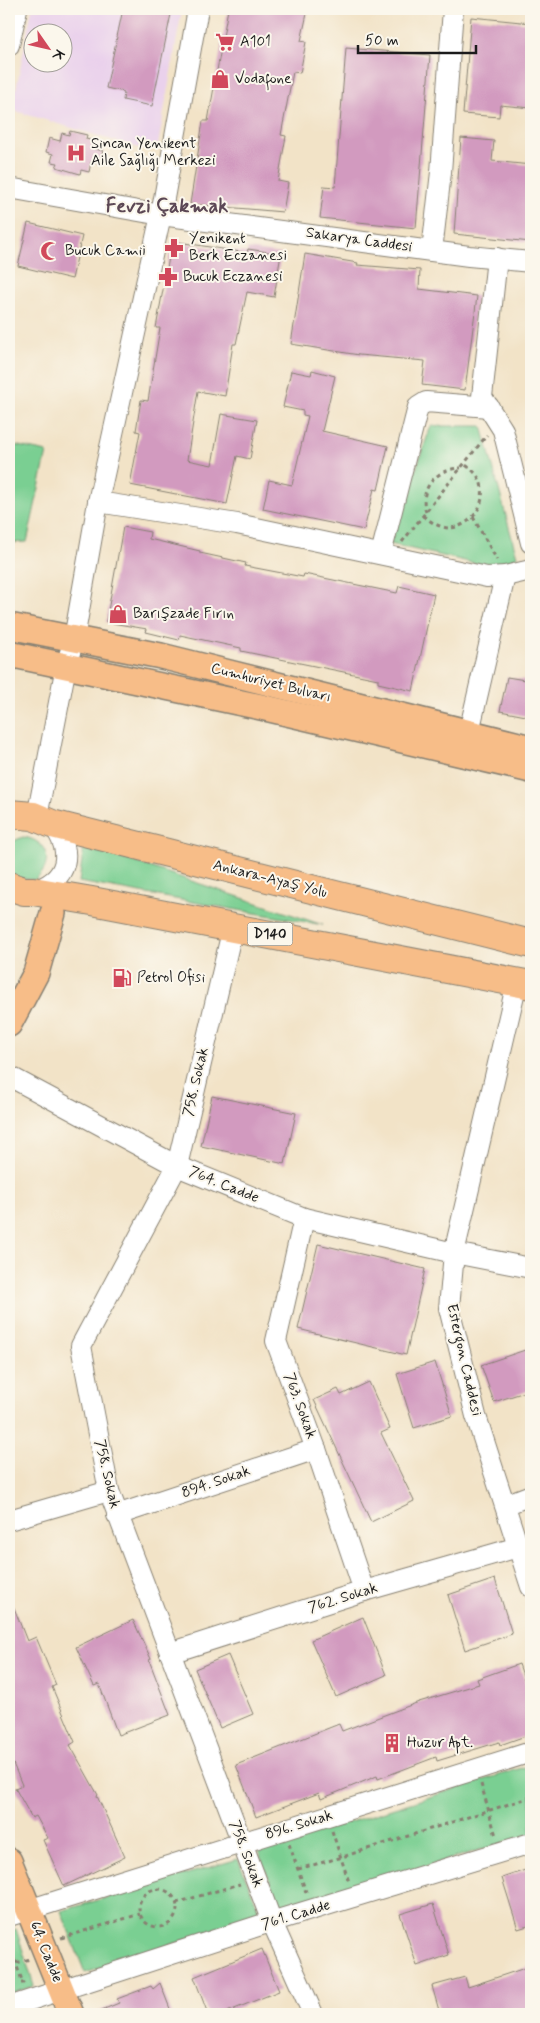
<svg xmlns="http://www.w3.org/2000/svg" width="540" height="2023" font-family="Mynerve,sans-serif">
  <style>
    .built { fill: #ead1ec; fill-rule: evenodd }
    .green { fill: #7acf92; stroke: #4b7657 }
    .building { fill: #d29abf }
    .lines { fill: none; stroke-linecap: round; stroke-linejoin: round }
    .minor-casing { stroke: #878072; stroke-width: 22 }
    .major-casing { stroke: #878072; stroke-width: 28 }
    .highway-casing { stroke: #878072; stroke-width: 30 }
    .path { stroke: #878072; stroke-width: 3; stroke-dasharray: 4 4; stroke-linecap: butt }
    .minor { stroke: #fff; stroke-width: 20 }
    .major { stroke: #f7bd88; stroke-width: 25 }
    .highway { stroke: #f7bd88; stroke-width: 28 }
    .labels { text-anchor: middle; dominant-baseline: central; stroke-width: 4; stroke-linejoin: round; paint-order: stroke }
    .shield { fill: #fbf7ec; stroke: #5f5e5a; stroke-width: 1 }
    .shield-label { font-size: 14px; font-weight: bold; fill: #1c1c1c }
    .poi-label { font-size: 15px; fill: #1c1c1c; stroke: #fbf7ec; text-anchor: start }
    .street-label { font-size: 15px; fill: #1c1c1c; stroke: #fbf7ec }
    .district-label { font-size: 20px; font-weight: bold; fill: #5c4855; stroke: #fbf7ec }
  </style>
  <rect width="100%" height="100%" fill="#fbf7ec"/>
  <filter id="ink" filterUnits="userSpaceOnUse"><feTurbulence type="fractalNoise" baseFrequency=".02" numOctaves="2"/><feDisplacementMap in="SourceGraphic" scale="10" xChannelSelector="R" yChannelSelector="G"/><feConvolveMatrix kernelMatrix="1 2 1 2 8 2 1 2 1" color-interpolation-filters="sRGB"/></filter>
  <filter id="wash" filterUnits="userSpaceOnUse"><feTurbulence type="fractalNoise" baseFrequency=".0096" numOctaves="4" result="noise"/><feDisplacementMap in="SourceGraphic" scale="20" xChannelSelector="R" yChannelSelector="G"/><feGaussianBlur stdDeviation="1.12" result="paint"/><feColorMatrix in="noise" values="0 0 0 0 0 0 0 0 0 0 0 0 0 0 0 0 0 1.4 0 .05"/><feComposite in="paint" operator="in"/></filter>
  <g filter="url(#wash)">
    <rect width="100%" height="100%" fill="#f2e3c7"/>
    <!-- built -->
    <path class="built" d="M32,9h150l-24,136 -16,4 -130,-39zM32,32h30v30h-30z"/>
    <!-- green -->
    <g class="green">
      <path d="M431,426h51l35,131 -26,10 -101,-23z"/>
      <path d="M9,444l38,8 -20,90 -18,1z"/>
      <path d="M23,837c25,3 32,27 12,43l-26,-3v-34z"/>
      <path d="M84,845l239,80 -244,-43z"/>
      <path d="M531,1765v69l-249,77 -24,-60z"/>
      <path d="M238,1859l23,56 -176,58 -24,-62z"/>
      <path d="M16,1929l18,57 -25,8v-63z"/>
    </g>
    <g id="blocks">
      <!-- building -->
      <g class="building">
        <path d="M123,9h49l-20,97 -29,-6 1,-8 -18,-4z"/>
        <path d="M228,9h80l-7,32 5,1 -6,31 -7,-1 -12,63 5,1 -8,45 10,2 -5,29 -93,-8 13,-83h5z"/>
        <path d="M471,17l60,6v85l-31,-3 -1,12 -36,-3z"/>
        <path d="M346,48l84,7 -14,173 -96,-10 4,-32 11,1z"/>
        <path d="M70,131l17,4 -1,4 8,2 -2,7 11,3 -4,13 -8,-2 -2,10 -8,-2 -1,4 -24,-7 2,-4 -7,-1 2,-8 -7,-2 3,-14 11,3 2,-8 7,2z"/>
        <path d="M461,138l33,3 -2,20 39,4v77l-77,-8z"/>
        <path d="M28,223l54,13 -10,43 -54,-13z"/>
        <path d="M172,241l75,12 1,-4 33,5 -7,43 -27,-5 -11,52h-3l-8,52 -27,-5 -11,69 25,5 9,-51 36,6 -7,39 -13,-3 -10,48 -97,-19 10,-53 -4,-1 5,-31 7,1 12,-73h-4z"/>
        <path d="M305,254l53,9 -1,2 63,5 -1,19 58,7 -12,94 -43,-5 3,-24 -66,-6 -68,-11z"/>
        <path d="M312,370l23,6 -13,55 66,15 -10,44 -4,-1 -10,41 -101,-21 6,-29 23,5 16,-69 -5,-1v-4l-20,-4 8,-36 20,4z"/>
        <path d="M123,527l27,5 -1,7 51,12v2l46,10 -1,3 58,11 1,-3 93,19 2,-7 35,8 -21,97 -35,-8v-4l-137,-28v-3l-61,-13 -1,5 -33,-8 1,-3 -41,-7z"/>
        <path d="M507,677l24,4v36l-31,-6z"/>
        <path d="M212,1096l84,17 -11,51 -84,-18z"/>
        <path d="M318,1244l107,25 -19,86 -108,-26z"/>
        <path d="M531,1348v42l-37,12 -13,-37z"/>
        <path d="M435,1362l17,54 -38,12 -17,-54z"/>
        <path d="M369,1382l21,47 -9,4 33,68 -43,21 -57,-122 24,-11 3,6z"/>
        <path d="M495,1579l17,55 -47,16 -17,-55z"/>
        <path d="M9,1595l18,46 9,-4 20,48 -4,2 23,55 -5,3 28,50 -1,1 28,61 -61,29 -21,-46 5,-2 -12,-22 -4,2 -17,-30 7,-3 -13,-31z"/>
        <path d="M363,1617l23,58 -50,22 -25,-57z"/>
        <path d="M133,1620l18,39 -2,1 21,55 -52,20 -19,-51 -5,2 -18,-39z"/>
        <path d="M228,1655l25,59 -33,14 -25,-59z"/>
        <path d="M519,1664l12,35v35l-31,11 -1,-3 -62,19 -1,-4 -58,22 -1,-3 -56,23 -2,-6 -63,24 -20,-52 103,-41 3,7 77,-29 60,-18 -2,-5z"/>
        <path d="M531,1868v57l-13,4 -16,-51z"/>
        <path d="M433,1904l16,51 -32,11 -17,-52z"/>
        <path d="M262,1949l17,42 -57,23h-14l-14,-37z"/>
        <path d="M531,1966v48h-91l-8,-28 33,-9 3,10z"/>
        <path d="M160,1983l12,31h-80l27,-11 -2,-4 34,-13 2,3z"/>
      </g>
    </g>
  </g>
  <g filter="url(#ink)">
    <use href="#blocks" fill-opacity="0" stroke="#878072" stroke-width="1"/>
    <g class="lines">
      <!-- minor casing -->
      <g class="minor-casing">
        <g id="minor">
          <path d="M9,45l8,-36"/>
          <path d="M9,188l152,27 308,41 62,6"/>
          <path d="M432,251l9,-79 12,-163"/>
          <path d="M497,258l-15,139 21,33 28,113"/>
          <path d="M98,502l139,22 250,53 18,-1 26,-6"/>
          <path d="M381,554l37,-147 8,-5 63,5"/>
          <path d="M469,732l36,-156"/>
          <path d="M37,817l29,-151 8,-27 24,-137 63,-287 37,-206"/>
          <path d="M33,891c36,-11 41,-39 19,-67"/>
          <path d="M233,927l-56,239 -96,180 28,145 163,431 41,92"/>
          <path d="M517,982l-63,271 -5,55 27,108 55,171"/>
          <path d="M9,1076l168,90 127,52 150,35 77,15"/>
          <path d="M304,1218l-28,123 40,108 48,142"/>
          <path d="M505,1505l26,-10"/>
          <path d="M117,1515l199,-66"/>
          <path d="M9,1520l100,-29"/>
          <path d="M170,1653l194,-62 154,-44"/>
          <path d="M9,1916l522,-164"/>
          <path d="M9,2007l252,-82 270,-82"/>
        </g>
      </g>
      <!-- major casing -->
      <g class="major-casing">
        <g id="major">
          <path d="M9,626l152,30 370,92"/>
          <path d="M9,654l252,53 270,63"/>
          <path d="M9,1024l27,-51 17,-60"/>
          <path d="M9,1861l62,153"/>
        </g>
      </g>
      <!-- highway casing -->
      <g class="highway-casing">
        <g id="highway">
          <path d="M9,814l24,2 19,8 479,120"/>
          <path d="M9,886l15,5h9l59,10 439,84"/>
        </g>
      </g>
      <!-- path -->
      <g class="path">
        <path d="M426,512c-8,-23 11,-44 35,-44"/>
        <path d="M423,516c7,5 15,11 25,12 23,0 41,-25 32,-47 -3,-8 -9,-12 -16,-17"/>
        <path d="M473,517l24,43"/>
        <path d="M402,542l85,-107"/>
        <path d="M481,1784l15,52"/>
        <path d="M332,1831l17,51"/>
        <path d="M289,1844l18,51"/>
        <path d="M298,1869l41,-11 192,-61"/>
        <circle cx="158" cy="1908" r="19"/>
        <path d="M176,1903l64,-19"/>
        <path d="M61,1938l79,-24"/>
        <path d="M9,1945l14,38h-2"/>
        <path d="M9,1965l21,-6"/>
      </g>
      <!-- minor -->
      <use href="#minor" class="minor"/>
      <!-- major -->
      <use href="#major" class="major"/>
      <!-- highway -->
      <use href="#highway" class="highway"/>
    </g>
  </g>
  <!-- icons -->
  <defs>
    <g id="supermarket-bare" transform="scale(1.5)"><path d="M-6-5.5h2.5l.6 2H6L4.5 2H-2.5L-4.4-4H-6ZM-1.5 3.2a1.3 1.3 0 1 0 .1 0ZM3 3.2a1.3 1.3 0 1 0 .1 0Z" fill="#d1495b" stroke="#fbf7ec" stroke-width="2.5" paint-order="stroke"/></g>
    <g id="shop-bare" transform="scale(1.5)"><path d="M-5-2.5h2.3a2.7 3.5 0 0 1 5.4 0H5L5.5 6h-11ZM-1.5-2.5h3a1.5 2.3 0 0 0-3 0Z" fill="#d1495b" stroke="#fbf7ec" stroke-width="2.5" paint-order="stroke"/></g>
    <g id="hospital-bare" transform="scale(1.5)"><path d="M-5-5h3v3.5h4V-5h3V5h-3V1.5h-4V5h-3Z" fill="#d1495b" stroke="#fbf7ec" stroke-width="2.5" paint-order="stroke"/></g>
    <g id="pharmacy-bare" transform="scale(1.5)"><path d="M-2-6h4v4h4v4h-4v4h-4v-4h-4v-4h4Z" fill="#d1495b" stroke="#fbf7ec" stroke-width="2.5" paint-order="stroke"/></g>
    <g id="mosque-bare" transform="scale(1.5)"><path d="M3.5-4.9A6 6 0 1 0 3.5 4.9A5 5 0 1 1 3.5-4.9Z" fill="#d1495b" stroke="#fbf7ec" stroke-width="2.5" paint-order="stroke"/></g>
    <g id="fuel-bare" transform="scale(1.5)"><path d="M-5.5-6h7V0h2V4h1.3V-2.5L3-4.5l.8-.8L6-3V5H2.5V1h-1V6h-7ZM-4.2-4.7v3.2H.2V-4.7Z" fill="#d1495b" stroke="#fbf7ec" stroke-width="2.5" paint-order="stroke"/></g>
    <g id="building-bare" transform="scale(1.5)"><path d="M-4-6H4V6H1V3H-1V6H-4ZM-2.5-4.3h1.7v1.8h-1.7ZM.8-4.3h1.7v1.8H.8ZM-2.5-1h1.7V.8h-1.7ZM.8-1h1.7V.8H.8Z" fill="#d1495b" stroke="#fbf7ec" stroke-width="2.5" paint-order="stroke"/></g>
  </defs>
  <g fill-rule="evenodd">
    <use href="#supermarket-bare" x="225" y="42"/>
    <use href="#shop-bare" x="220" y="79"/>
    <use href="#hospital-bare" x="76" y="153"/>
    <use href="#pharmacy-bare" x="174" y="248"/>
    <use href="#mosque-bare" x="50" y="251"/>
    <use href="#pharmacy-bare" x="168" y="277"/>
    <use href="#shop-bare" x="118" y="614"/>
    <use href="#fuel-bare" x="122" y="978"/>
    <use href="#building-bare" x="392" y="1743"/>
  </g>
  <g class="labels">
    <!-- shield labels -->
    <rect class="shield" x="247.5" y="922.5" width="45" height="23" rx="4"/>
    <g class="shield-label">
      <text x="270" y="934">D140</text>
    </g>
    <!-- poi labels -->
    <g class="poi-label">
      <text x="240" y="42">A101</text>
      <text x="235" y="79">Vodafone</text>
      <text x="91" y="144">Sincan Yenikent<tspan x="91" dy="17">Aile Sağlığı Merkezi</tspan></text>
      <text x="189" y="239">Yenikent<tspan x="189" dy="17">Berk Eczanesi</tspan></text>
      <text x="65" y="251">Bucuk Camii</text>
      <text x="183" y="277">Bucuk Eczanesi</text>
      <text x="133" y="614">Barışzade Fırın</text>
      <text x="137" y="978">Petrol Ofisi</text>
      <text x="407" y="1743">Huzur Apt.</text>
    </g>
    <!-- street labels -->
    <g class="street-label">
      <text transform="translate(359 240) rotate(8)">Sakarya Caddesi</text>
      <text transform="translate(271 683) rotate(14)">Cumhuriyet Bulvarı</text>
      <text transform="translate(270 879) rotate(14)">Ankara-Ayaş Yolu</text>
      <text transform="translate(196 1082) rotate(-77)">758. Sokak</text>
      <text transform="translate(224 1185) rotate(22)">764. Cadde</text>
      <text transform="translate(464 1360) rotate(77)">Estergon Caddesi</text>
      <text transform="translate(300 1406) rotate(70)">763. Sokak</text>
      <text transform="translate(107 1474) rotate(77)">758. Sokak</text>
      <text transform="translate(216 1482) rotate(-19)">894. Sokak</text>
      <text transform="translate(343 1598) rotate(-17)">762. Sokak</text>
      <text transform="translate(299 1825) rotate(-17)">896. Sokak</text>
      <text transform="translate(246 1854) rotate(69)">758. Sokak</text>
      <text transform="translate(296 1915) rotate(-17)">761. Cadde</text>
      <text transform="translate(46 1952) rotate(68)">64. Cadde</text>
    </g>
    <!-- district labels -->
    <g class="district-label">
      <text x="167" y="206">Fevzi Çakmak</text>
    </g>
  </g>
  <!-- margin -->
  <rect width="540" height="2023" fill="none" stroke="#fbf7ec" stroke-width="30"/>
  <!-- north arrow -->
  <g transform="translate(48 48) rotate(124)"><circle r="24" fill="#fbf7ec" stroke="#a29f99"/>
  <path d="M0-4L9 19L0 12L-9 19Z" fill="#d1495b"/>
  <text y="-8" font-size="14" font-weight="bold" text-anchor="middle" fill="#1c1c1c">K</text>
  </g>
  <!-- scale -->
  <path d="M358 45v8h118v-8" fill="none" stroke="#1c1c1c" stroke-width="2.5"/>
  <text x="365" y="45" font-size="15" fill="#1c1c1c" stroke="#fbf7ec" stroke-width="4" paint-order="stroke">50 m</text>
</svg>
